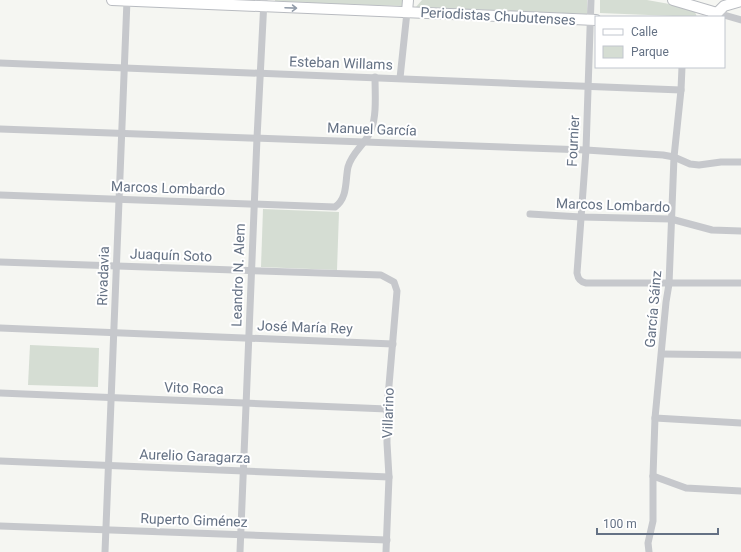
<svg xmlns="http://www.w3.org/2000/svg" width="741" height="552" font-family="Roboto,sans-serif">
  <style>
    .green { fill: #d5ddd3 }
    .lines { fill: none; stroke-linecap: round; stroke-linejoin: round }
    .secondary-casing { stroke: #b8bbc0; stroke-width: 12 }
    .street { stroke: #c6c8cc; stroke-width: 7 }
    .secondary { stroke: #fff; stroke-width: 10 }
    .oneway { stroke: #929ca9 }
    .labels { text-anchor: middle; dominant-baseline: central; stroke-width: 4; stroke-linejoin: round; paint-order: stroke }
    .street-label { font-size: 14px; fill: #647184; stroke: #fff }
  </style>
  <rect width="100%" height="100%" fill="#f5f6f2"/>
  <!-- green -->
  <g class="green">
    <path d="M275,0h129v6l-129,-4z"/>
    <path d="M422,0h165v14l-171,-7z"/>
    <path d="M600,0h47l28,5 20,7 2,5 -97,-4z"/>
    <path d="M263,209l76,3 -2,58 -76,-3z"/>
    <path d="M30,345l69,3 -1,39 -70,-2z"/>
  </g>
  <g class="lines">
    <!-- secondary casing -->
    <g class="secondary-casing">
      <g id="secondary">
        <path d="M112,0l484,20"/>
        <path d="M673,0l44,13"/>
        <path d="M407,12l1,-12"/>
        <path d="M713,17l11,-11 17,-5"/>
      </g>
    </g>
    <!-- street -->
    <g class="street">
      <path d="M591,0l-5,150 -9,123c1,6 3,9 9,10h155"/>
      <path d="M717,13l24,7"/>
      <path d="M0,63l681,27"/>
      <path d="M400,78l7,-66"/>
      <path d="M0,129l586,21 77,5 11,2 16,7 9,1 22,-3h20"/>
      <path d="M0,195l335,12c13,-9 10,-26 13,-40 4,-15 18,-23 23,-37 6,-14 4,-37 4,-53"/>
      <path d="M530,214l51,3 90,2 41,11 29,1"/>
      <path d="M0,262l381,13 13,7 3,9 -10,118v34l2,34 -3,75"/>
      <path d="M0,328l393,16"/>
      <path d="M662,354l79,1"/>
      <path d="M0,393l387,16"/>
      <path d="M655,418l86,5"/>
      <path d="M0,461l389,16"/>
      <path d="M653,476l33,12 55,3"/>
      <path d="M0,526l387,14"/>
      <path d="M105,552l22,-552"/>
      <path d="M240,552l17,-414 7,-138"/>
      <path d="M649,552l-1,-9 5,-22v-45l2,-58 11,-116 3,-18 5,-127 7,-67 1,-23"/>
    </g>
    <!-- secondary -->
    <use href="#secondary" class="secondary"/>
  </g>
  <!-- one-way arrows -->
  <defs><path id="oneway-shaft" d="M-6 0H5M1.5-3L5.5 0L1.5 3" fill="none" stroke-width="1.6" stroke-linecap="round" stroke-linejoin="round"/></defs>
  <use class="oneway" href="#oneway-shaft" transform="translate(291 8) rotate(2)"/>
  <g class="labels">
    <!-- street labels -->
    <g class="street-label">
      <text transform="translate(498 16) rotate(3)">Periodistas Chubutenses</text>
      <text transform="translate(341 63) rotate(2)">Esteban Willams</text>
      <text transform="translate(372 129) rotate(2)">Manuel García</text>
      <text transform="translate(573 141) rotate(-87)">Fournier</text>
      <text transform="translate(168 188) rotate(2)">Marcos Lombardo</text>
      <text transform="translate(613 205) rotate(2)">Marcos Lombardo</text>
      <text transform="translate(171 255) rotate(2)">Juaquín Soto</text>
      <text transform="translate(238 275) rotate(-88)">Leandro N. Alem</text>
      <text transform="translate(103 276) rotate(-88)">Rivadavia</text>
      <text transform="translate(653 309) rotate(-85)">García Sáinz</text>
      <text transform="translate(305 327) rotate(2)">José María Rey</text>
      <text transform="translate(194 388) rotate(2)">Vito Roca</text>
      <text transform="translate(388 413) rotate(-88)">Villarino</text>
      <text transform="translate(195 456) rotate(2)">Aurelio Garagarza</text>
      <text transform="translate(194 520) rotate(2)">Ruperto Giménez</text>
    </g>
  </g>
  <!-- legend -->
  <rect x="595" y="16" width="130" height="52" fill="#ffffff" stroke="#c1c6ce"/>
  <rect x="603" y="29" width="20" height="6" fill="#ffffff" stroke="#c1c6ce"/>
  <text x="631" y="36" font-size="12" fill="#647184">Calle</text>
  <rect x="603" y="46" width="20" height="12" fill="#d5ddd3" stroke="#c1c6ce"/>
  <text x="631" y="56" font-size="12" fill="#647184">Parque</text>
  <!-- scale -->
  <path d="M597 528v6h121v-6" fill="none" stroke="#647184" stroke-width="2"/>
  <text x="603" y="528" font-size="12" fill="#647184" stroke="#ffffff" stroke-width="3" paint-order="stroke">100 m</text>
</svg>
